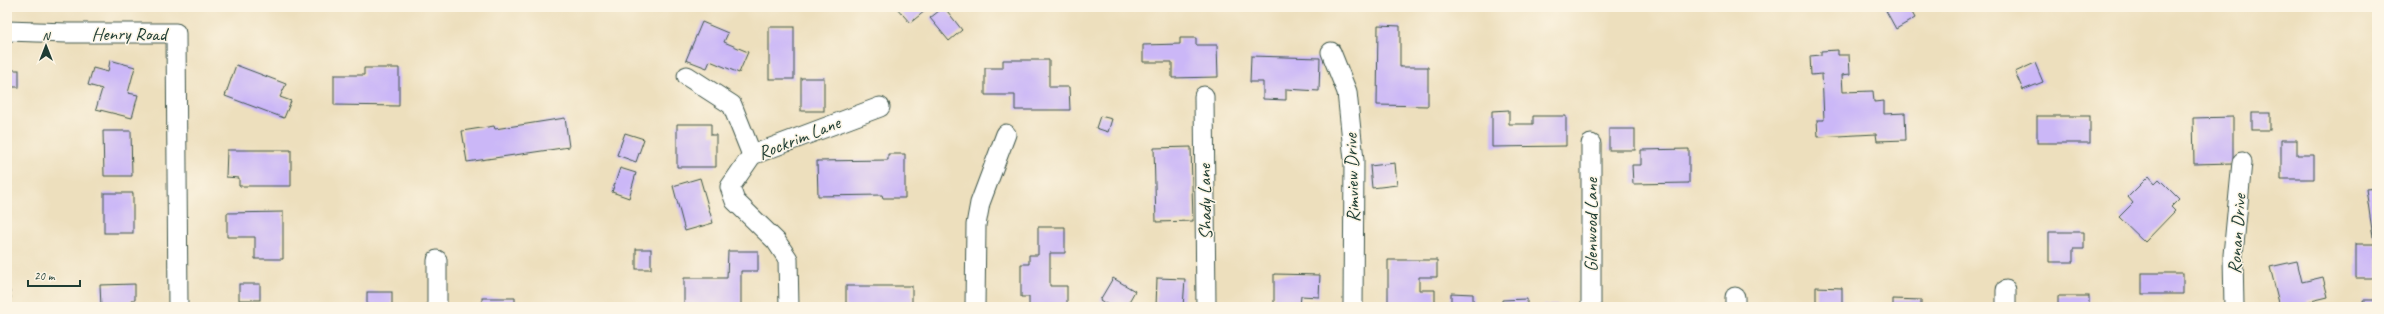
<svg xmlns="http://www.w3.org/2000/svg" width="2384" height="314" font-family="Caveat,sans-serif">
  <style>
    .building { fill: #cbb7f7 }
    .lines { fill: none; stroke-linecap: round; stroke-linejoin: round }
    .minor-casing { stroke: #3e5549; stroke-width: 21 }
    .minor { stroke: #fff; stroke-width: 19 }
    .labels { text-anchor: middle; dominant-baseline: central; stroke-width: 3; stroke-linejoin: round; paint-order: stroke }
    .street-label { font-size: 19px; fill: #1f3d34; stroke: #fcf5e5 }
  </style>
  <rect width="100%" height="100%" fill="#fcf5e5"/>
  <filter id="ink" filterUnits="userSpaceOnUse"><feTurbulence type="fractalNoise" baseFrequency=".025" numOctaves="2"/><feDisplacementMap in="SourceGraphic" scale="8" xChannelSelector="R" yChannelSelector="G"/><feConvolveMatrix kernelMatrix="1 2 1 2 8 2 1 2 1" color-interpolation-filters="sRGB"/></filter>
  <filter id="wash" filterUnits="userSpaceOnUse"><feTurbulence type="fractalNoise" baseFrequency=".012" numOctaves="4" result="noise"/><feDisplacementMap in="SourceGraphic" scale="16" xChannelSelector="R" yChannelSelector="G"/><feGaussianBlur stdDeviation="0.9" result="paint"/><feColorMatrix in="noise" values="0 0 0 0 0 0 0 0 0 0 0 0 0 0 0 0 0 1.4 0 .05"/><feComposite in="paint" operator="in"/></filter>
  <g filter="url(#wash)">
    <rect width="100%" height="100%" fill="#eddfbd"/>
    <g id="blocks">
      <!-- building -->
      <g class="building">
        <rect x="230" y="7" width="33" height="2"/>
        <path d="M896,7h34l-20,16z"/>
        <path d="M944,7l18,23 -13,11 -19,-23z"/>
        <path d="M1884,7h25l6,11 -19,11z"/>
        <path d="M702,22l26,11 -4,9 24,10 -9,21 -29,-12 -3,7 -21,-8z"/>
        <path d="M1378,25l22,1v41h28v39l-51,-1z"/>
        <rect x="769" y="27" width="25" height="52"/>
        <path d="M1180,38h16v7h21l1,32 -46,1v-16h-29v-17l37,-1z"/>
        <path d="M1838,50v5h11l1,19 -8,1 1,17 30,-1 1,11 10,-1v13l21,-1 1,27 -29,1 -1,-7 -58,3 -1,-17h7l-2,-46 -11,1 -1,-19 11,-1v-4z"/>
        <path d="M1251,56l69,2 -1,33 -33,-2v11l-23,-1v-17h-13z"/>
        <path d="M110,60l25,7 -7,26 10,2 -6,23 -36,-9 6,-20 -14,-4 5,-17 15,4z"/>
        <path d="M1003,60h46v27h20l1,23h-55v-15h-30v-27h18z"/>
        <path d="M2035,63l8,19 -20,8 -8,-18z"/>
        <path d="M236,65l50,19 -6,13 11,4 -7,17 -59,-22z"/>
        <path d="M364,68h35v38l-65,-1v-30h30z"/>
        <rect x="7" y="70" width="12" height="17"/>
        <rect x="801" y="78" width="23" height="33"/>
        <path d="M1509,110v14h24v-8h33v30l-74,1v-36z"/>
        <rect x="2252" y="113" width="18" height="17"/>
        <path d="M1100,116l12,3 -4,13 -12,-4z"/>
        <rect x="2037" y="116" width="53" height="27"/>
        <path d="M2233,117v46l-39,1 -1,-46z"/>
        <path d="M565,118l4,29 -102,15 -5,-31 32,-5 1,3z"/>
        <path d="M677,124h34v11h5v32h-39z"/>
        <rect x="1609" y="129" width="26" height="21"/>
        <path d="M103,131h28l1,45h-28z"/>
        <path d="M625,133l19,6 -8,23 -19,-7z"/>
        <path d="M2281,140h16v15h17v24h-33z"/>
        <path d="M1191,147l2,74 -37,1 -2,-74z"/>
        <path d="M1689,149v34l-56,1 -1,-19h9v-15z"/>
        <path d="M227,150h64v36h-52v-8l-13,-1z"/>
        <path d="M888,154h17v44h-22l-1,-3 -64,1 -1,-35 71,-1z"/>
        <path d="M1395,163l2,22 -25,3 -2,-22z"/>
        <path d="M620,168l16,5 -7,25 -17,-6z"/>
        <path d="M2149,176l6,7 4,-4 20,20 -8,8 4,4 -30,31 -26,-25 14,-14 -5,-6z"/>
        <rect x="7" y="178" width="3" height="27"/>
        <path d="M700,178l13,45 -28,8 -12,-45z"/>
        <path d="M2377,188v48l-4,1 -7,-48z"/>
        <rect x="104" y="193" width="29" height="40"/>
        <path d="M283,212v47h-28v-22h-28v-24z"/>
        <path d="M1038,227h27v26h-15v33h17v21h-38v-10h-8v-33h8v-9h9z"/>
        <path d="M2049,232h35v17h-11v13h-24z"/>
        <rect x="2356" y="244" width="21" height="34"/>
        <rect x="636" y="249" width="15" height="20"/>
        <path d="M728,251h30v20h-17v36h-57v-29h43z"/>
        <path d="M1388,260h49v17h-18v13h16v15h-47z"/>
        <path d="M2297,261l5,21 21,-5 5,20 -21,5 1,5h-28l-10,-40z"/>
        <rect x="2142" y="273" width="41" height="21"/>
        <path d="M1274,274l46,1 -1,22 -18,-1 -1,10h-26z"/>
        <path d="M7,276l4,22h-4z"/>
        <path d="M1113,278l22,13 -9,16h-15l-11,-7z"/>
        <path d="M1157,278l28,1 -2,28h-27z"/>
        <path d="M135,284v16h-4v7h-30l-1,-22z"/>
        <rect x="239" y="284" width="21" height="16"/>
        <rect x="846" y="286" width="66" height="21"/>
        <path d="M1816,287l26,1v19h-26z"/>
        <rect x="367" y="292" width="25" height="15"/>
        <path d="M1451,293l22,1v13h-22z"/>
        <rect x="2058" y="296" width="31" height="11"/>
        <rect x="482" y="298" width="33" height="9"/>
        <path d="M1527,299v8h-25v-7z"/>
        <path d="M1893,299l28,1v7h-28z"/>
        <path d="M2363,300h14v7h-13z"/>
        <rect x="1544" y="305" width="22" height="2"/>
        <rect x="1782" y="305" width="26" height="2"/>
      </g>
    </g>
  </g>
  <g filter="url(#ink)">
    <use href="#blocks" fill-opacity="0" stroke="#3e5549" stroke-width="1"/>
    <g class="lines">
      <!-- minor casing -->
      <g class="minor-casing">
        <g id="minor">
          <path d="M7,31l60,2h109l2,274"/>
          <path d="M1331,52l16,40 7,68 -1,147"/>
          <path d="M687,76l45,29 20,50"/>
          <path d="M1204,96l2,211"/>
          <path d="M1591,144v163"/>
          <path d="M437,260v47"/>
          <path d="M789,307l-1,-48 -12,-18 -41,-40 -5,-14 22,-32 128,-48"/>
          <path d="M975,307l1,-82 4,-22 26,-69"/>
          <path d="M1735,307v-10"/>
          <path d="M2006,307v-17"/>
          <path d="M2234,307l-1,-52 9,-93"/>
        </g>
      </g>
      <!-- minor -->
      <use href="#minor" class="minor"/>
    </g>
  </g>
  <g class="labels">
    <!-- street labels -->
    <g class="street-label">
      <text x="129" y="34">Henry Road</text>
      <text transform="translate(799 138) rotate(-22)">Rockrim Lane</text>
      <text transform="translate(1352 178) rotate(-92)">Rimview Drive</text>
      <text transform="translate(1205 202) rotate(-91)">Shady Lane</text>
      <text transform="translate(1591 225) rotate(-90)">Glenwood Lane</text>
      <text transform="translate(2237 234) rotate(-86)">Ronan Drive</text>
    </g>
  </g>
  <!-- margin -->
  <rect width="2384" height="314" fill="none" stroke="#fcf5e5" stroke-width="24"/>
  <!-- north arrow -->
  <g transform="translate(46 46)" stroke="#fcf5e5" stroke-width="3" paint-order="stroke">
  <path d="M0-3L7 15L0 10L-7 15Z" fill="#1f3d34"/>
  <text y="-6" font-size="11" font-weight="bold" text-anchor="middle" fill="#1f3d34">N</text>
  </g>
  <!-- scale -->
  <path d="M28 280v6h52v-6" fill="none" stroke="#1f3d34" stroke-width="2"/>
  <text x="34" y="280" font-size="12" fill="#1f3d34" stroke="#fcf5e5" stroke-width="3" paint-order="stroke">20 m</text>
</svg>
